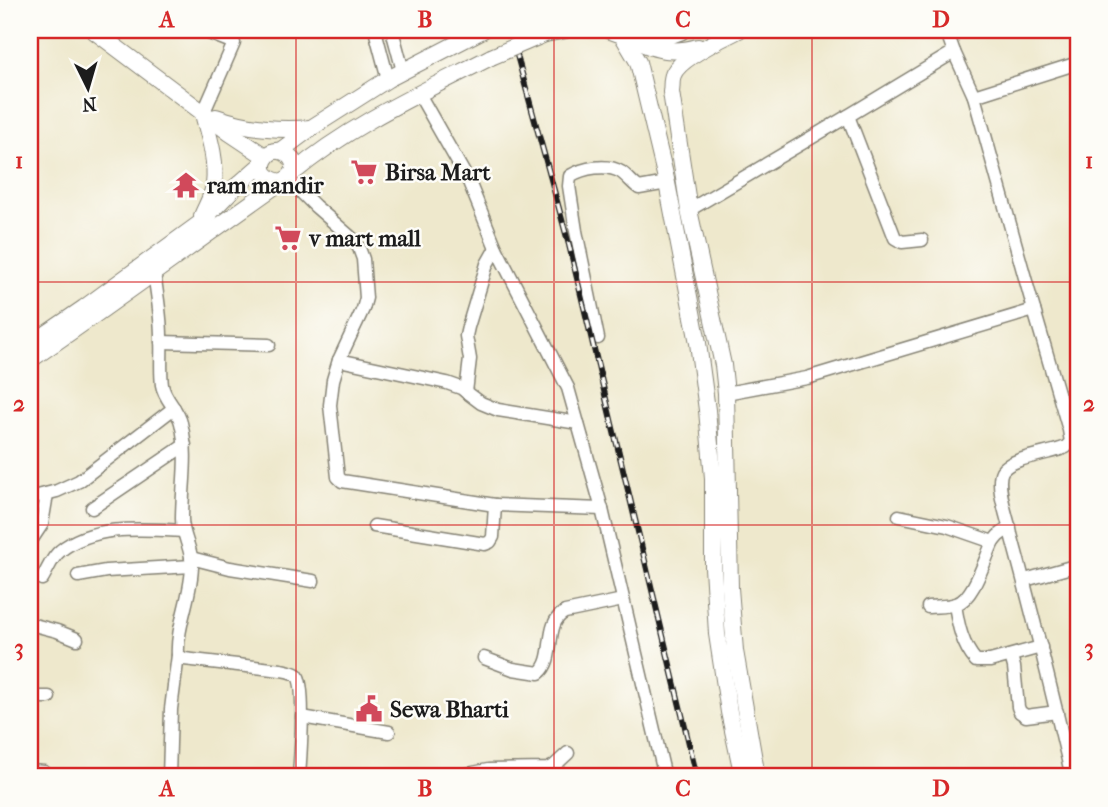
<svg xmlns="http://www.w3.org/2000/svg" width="1108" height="807" font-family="'IM FELL French Canon',serif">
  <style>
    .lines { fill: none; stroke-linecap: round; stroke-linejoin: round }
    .minor-casing { stroke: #858274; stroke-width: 15 }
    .major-casing { stroke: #858274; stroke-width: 18 }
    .minor { stroke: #fff; stroke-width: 12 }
    .major { stroke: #fff; stroke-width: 16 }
    .rail-casing { stroke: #1c1c1c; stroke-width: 6 }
    .rail { stroke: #fdfcf7; stroke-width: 3.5; stroke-dasharray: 10; stroke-linecap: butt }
    .major-bridge-casing { stroke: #858274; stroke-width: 18; stroke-linecap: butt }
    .major-bridge { stroke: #fff; stroke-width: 16 }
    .grid { fill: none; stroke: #d62828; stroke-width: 2; stroke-opacity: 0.55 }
    .labels { text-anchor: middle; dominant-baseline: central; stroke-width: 5; stroke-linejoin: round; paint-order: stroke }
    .poi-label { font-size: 23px; font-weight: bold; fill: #1c1c1c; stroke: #fdfcf7; text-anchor: start }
    .neatline { fill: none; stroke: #d62828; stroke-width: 2.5 }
    .grid-label { font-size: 23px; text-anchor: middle; font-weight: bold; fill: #d62828 }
  </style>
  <rect width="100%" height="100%" fill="#fdfcf7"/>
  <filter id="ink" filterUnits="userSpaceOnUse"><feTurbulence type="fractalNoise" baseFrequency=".0143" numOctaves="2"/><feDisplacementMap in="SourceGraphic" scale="14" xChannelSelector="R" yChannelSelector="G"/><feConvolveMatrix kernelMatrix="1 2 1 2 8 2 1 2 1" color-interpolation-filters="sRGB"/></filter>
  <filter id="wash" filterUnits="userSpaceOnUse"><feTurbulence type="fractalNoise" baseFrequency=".00686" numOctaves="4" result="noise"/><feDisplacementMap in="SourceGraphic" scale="28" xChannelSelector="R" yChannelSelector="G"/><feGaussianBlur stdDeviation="1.57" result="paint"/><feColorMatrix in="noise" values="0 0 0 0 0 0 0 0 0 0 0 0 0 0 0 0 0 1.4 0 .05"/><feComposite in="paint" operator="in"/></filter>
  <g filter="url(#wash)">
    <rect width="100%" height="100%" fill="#eee8cc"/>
  </g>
  <g filter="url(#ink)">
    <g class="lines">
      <!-- minor casing -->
      <g class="minor-casing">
        <g id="minor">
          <path d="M201,30l33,13 -31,71"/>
          <path d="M375,30l13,49"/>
          <path d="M392,30l11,41"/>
          <path d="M946,30l8,22 20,44 60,214 35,120 2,12 -5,5c-15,7 -55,10 -64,24 -7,14 6,48 9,63 22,81 42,162 61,243"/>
          <path d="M644,37l19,3 19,-7 1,-3"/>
          <path d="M419,94l50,88 27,66 72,140 34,121 63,268"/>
          <path d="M974,96l104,-33"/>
          <path d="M848,116l47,122 7,4 20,-2"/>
          <path d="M288,179l27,27 39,34 5,8 4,11 3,39 -3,11 -24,51 -6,20 -3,25 8,72 4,4 153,24 -2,32 -3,5 -5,2 -111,-18"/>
          <path d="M689,210l159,-94 106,-64"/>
          <path d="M154,273c3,21 7,43 7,64 1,16 -1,33 1,48 2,14 16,24 19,38 8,32 1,63 1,96 0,16 10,30 10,46 0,30 -16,62 -14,90l6,4 97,11c5,1 12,2 16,5 9,10 3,86 2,102"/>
          <path d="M598,338l-22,-107 -7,-45 1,-10c13,-8 37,-13 51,-4 7,5 12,12 18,16l28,-5"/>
          <path d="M161,342l108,3"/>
          <path d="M339,360l108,23 14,5 20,15 17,7 80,13"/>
          <path d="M466,392l4,-33 -4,-23 2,-9 19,-63 9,-16"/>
          <path d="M726,393l81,-15 227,-68"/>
          <path d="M30,498l27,-7 22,-10 95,-73"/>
          <path d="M495,505l107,4"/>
          <path d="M92,508l93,-63"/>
          <path d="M899,516l48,10 46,16"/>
          <path d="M30,542l12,-18 5,-30"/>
          <path d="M191,558l39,10 83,13"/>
          <path d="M78,576l28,-5 86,-5"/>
          <path d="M42,579c6,-10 10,-22 18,-28 33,-27 84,-22 123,-20"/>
          <path d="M1025,580l53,-15"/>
          <path d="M955,604c3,21 7,41 21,57h14l51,-14"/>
          <path d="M928,607c9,-1 19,0 28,-3 18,-5 29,-46 37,-62l5,-6 12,-9"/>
          <path d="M30,624l27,7 20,8"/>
          <path d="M1011,656l3,11 4,40 2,5 6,4 31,-4"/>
          <path d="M484,658l29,11 26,4c18,-15 4,-50 26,-61l58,-12"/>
          <path d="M30,697h19"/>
          <path d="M302,717l87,15"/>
          <path d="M30,771l14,1 2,5"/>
          <path d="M169,777l2,-68 7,-54"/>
          <path d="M452,777l36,-7 60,-1 6,-3 14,-13"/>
        </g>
      </g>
      <!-- major casing -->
      <g class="major-casing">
        <g id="major">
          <path d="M93,30l137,103 36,24"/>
          <path d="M608,30l14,5 16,27 29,121 31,160 9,67 6,68v89l4,67 12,78 14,65"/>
          <path d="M739,30c-16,8 -60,28 -66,45 -2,5 -1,12 -2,17l18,118 34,155 3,28 4,195 5,63 22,126"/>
          <path d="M545,34l21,-4"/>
          <path d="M622,35c28,12 45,21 76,12"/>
          <path d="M216,117c31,11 62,14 95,11"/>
          <path d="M280,151l31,-23 77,-49 95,-49"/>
          <path d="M293,173c58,-49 130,-81 198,-116"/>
          <path d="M202,216c4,-10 11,-21 12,-31 3,-24 -5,-49 -11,-71"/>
          <path d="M30,345l54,-37 115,-84 32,-33 32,-28"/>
          <path d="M30,360c85,-58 167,-119 251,-178 32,-13 -3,-47 -16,-23 -7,13 4,21 16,23"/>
        </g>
      </g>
      <!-- minor -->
      <use href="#minor" class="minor"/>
      <!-- major -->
      <use href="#major" class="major"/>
      <!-- rail casing -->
      <g class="rail-casing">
        <path id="rail" d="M510,30l59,215 128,532"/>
      </g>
      <!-- rail -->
      <use href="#rail" class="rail"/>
      <!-- major-bridge casing -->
      <g class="major-bridge-casing">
        <path id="major-bridge" d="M491,57l54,-23"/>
      </g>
      <!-- major-bridge -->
      <use href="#major-bridge" class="major-bridge"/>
    </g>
  </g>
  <!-- grid -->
  <path class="grid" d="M296,30v747M554,30v747M812,30v747M30,282h1048M30,525h1048"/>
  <!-- icons -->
  <defs>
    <g id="supermarket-bare" transform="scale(2.1)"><path d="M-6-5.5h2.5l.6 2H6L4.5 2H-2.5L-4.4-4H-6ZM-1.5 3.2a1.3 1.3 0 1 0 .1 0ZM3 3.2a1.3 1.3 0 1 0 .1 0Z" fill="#d1495b" stroke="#fdfcf7" stroke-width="2.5" paint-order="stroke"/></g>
    <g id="temple-bare" transform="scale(2.1)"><path d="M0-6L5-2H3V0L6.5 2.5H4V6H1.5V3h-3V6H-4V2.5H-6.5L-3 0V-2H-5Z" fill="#d1495b" stroke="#fdfcf7" stroke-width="2.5" paint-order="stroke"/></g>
    <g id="civic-bare" transform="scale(2.1)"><path d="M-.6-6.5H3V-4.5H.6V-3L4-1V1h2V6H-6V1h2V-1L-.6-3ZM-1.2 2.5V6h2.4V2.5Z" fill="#d1495b" stroke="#fdfcf7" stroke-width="2.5" paint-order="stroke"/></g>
  </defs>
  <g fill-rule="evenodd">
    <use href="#supermarket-bare" x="364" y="172"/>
    <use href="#temple-bare" x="186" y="185"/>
    <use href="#supermarket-bare" x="288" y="238"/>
    <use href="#civic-bare" x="369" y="709"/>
  </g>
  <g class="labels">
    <!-- poi labels -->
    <g class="poi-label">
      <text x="385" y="172">Birsa Mart</text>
      <text x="207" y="185">ram mandir</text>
      <text x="309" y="238">v mart mall</text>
      <text x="390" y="709">Sewa Bharti</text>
    </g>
  </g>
  <!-- margin -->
  <rect width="1108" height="807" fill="none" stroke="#fdfcf7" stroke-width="77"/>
  <!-- north arrow -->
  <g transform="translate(88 88) rotate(175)" stroke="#fdfcf7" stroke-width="5" paint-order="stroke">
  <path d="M0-5L12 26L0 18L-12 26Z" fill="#1c1c1c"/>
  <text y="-10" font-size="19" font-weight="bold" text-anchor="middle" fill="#1c1c1c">N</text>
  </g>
  <rect x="38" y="38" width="1032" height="730" class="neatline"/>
  <g class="grid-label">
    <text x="167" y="27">A</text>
    <text x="425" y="27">B</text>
    <text x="683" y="27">C</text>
    <text x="941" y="27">D</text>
    <text x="19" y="168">1</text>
    <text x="1089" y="168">1</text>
    <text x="19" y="411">2</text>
    <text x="1089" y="411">2</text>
    <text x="19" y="655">3</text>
    <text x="1089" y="655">3</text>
    <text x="167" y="796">A</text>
    <text x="425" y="796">B</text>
    <text x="683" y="796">C</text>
    <text x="941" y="796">D</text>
  </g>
</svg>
